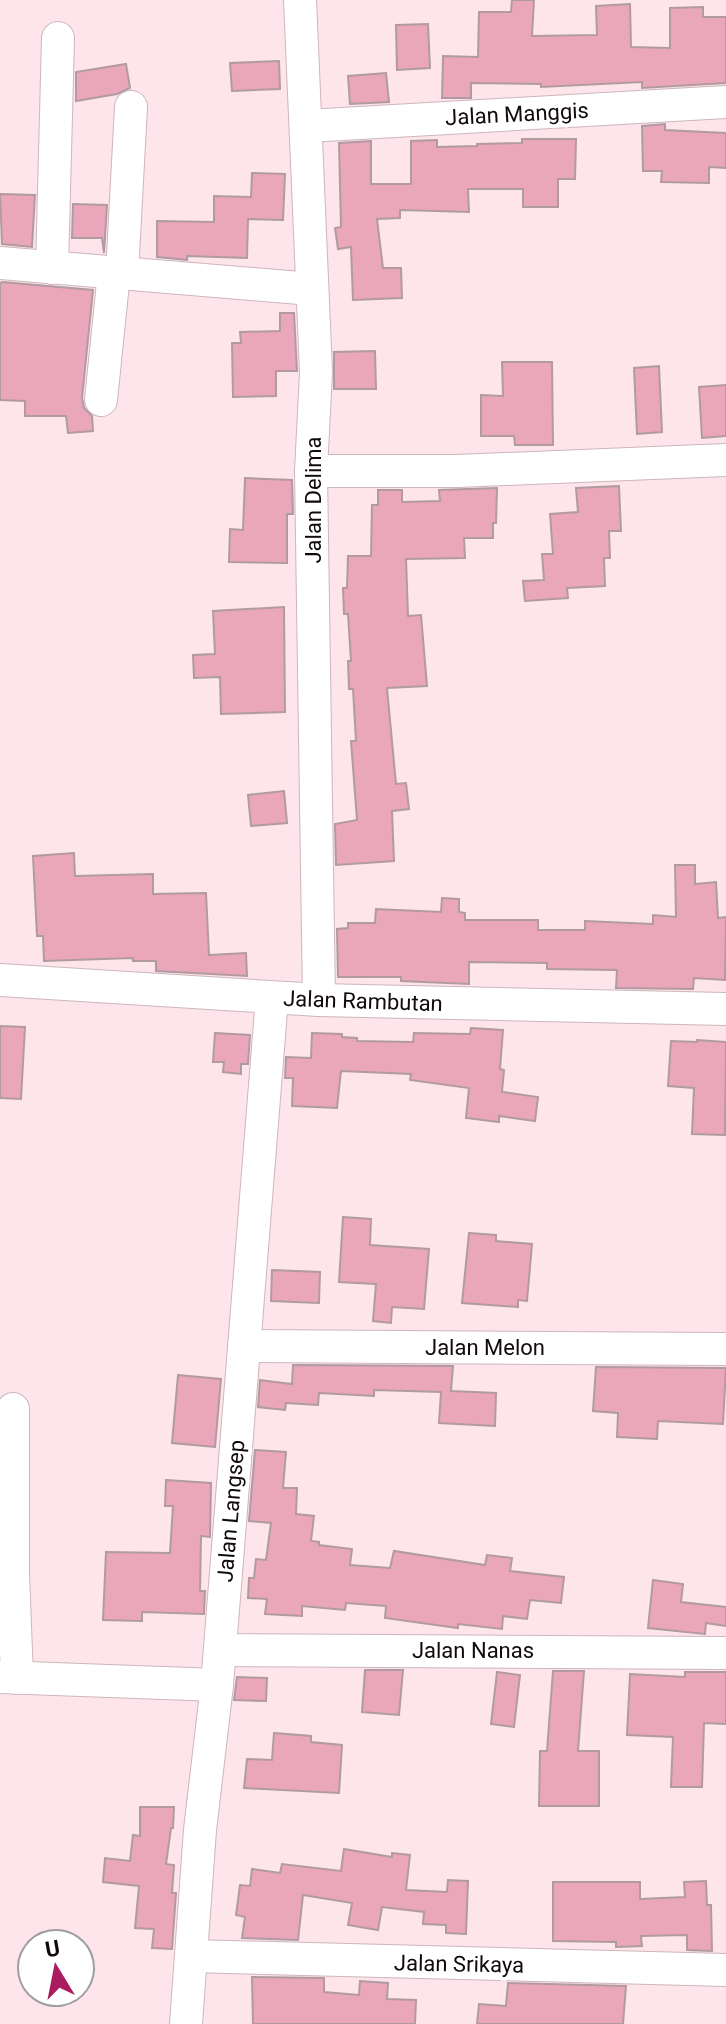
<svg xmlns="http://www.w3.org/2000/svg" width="726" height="2024" font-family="Roboto,sans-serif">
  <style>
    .building { fill: #eaa7bb; stroke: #b19aa0; stroke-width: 2 }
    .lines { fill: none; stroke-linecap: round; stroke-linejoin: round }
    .minor-casing { stroke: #cdb6bc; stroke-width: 34 }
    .minor { stroke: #fff; stroke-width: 32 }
    .labels { text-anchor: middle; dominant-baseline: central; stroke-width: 8; stroke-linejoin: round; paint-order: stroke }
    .street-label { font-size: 22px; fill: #11090c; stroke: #fff }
  </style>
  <rect width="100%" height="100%" fill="#fde5eb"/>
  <!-- building -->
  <g class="building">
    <path d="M512,0h22l-2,36 65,-1 -1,-29 34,-2 1,43 39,1v-40l33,-1v10h23v66l-84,5v-6l-101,5v-3l-70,-1v15h-29l1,-42 35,1 1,-45h32z"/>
    <path d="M428,24l2,44 -33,2 -1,-45z"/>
    <path d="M279,61l1,28 -48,2 -2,-28z"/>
    <path d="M126,64l4,24 -13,6 -41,7v-29z"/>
    <path d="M386,73l3,29 -39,2 -2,-28z"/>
    <path d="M665,124v6l61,3v35l-17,-1v16l-48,-1 1,-11h-19l-1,-45z"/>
    <path d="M522,139h54l-1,40h-17v28h-35v-18h-55l1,23 -69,-2v8l-23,1 6,49h18l1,30 -49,2 -2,-53 -13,2 -3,-21 6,-1 -2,-84 32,-2v43h40v-43l26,-1v7l40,-1v-2l45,-1z"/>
    <path d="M252,173l33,1 -2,46 -35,-1 -1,39 -60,-2v4l-30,-3v-36l57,1v-26l37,1z"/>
    <path d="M0,194l35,1 -3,52 -30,-3z"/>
    <path d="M73,204l34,1 -3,48 -2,-15h-30z"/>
    <path d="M2,282l91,8 -11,108 2,10 8,8 1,15 -25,2 -2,-17h-41v-15l-25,-1v-117z"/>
    <path d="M280,313h14l3,58h-21v25l-43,1 -1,-54h9l-1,-11 40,-1z"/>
    <path d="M375,351l1,38h-42v-37z"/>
    <path d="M502,362h50l1,83h-38l-1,-9h-33v-41l22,1z"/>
    <path d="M659,366l3,66 -25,2 -3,-66z"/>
    <path d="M726,385v51l-24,2 -3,-51z"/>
    <path d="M245,478l47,2 1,34h-6v49l-58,-1 1,-33 13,1z"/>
    <path d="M619,486l2,45h-12l1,27h-6l1,28 -38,2 1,10 -43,3 -2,-20 21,-1 -2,-26h11l-3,-40 28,-2 -2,-24z"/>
    <path d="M497,488l-1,35h-3v15h-29l1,20 -59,1 2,57 13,-1 6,71 -40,2 9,96 10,-1 3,26 -17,2 2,50 -58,4 -1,-41 22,-4 -6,-79h5l-3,-52h-4l-1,-28h3l-3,-47h-4l-1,-26h4l1,-32h23l1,-51h6v-15h24v12l38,-1 -1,-11z"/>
    <path d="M284,607l1,105 -64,2 -1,-37 -26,1 -1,-23 22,-1 -2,-43z"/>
    <path d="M284,791l3,32 -36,3 -3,-31z"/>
    <path d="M74,853l1,23 78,-2v20l53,-1 3,62 37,-2 1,23 -91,-5v-10h-23v-3l-89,3 -1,-25h-6l-4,-80z"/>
    <path d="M675,865h20v19l21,-2 2,36 8,-1 -1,63 -31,-2 -1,11 -77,-1 1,-18 -70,-1v-6l-78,-1v22l-68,-3v-4h-63l-1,-48 11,-1v-5h27l1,-14 65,3 1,-14 17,1v13l6,1v7h73v10h47v-9l68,3v-9l23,2z"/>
    <path d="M0,1026l25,1 -4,72 -21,-1z"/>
    <path d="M471,1028l32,2 -3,39 4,1 -2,22 36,5 -3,24 -36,-5v6l-33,-4 3,-30 -59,-8 1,-6 -70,-3 -4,37 -45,-2 1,-28h-8l1,-21 25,1 1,-25 30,1v3l15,1v3l56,1 1,-9 56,1z"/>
    <path d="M215,1033l35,2 -2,29h-7v10l-18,-2 1,-10h-11z"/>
    <path d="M697,1040l29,2 -1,93 -33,-1 2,-46 -26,-2 3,-45 26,1z"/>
    <path d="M343,1217l28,2 -1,26 59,4 -5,60 -32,-2 -1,16 -18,-2 3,-37 -37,-2z"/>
    <path d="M469,1233l27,2v6l36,3 -5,57 -9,-1v7l-56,-4z"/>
    <path d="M272,1270l48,2 -1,31 -48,-2z"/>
    <path d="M293,1365l160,1 -2,25 45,2 -1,33 -56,-3 2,-31 -67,-2v6l-55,-3 -1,12 -32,-2 -1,7 -27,-3 2,-27 32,4z"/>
    <path d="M596,1367l130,1 -3,56 -65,-3 -1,18 -40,-2 1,-24 -25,-2z"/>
    <path d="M178,1375l43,4 -6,68 -43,-4z"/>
    <path d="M255,1450l31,2 -3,36h14l-1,26 18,2 -3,25 8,1v3l33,4 -2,16 40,3 4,-17 91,14 2,-10 25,3 -2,13 54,6 -3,26 -31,-3 -3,19 -24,-3 -1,13 -44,-5v4l-73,-10 1,-12 -40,-3 -1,7 -43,-4v10l-37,-2 2,-15 -19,-1 1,-20h5l2,-19 10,1 5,-37 -22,-2z"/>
    <path d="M166,1480l45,3 -1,54 -9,-1 -1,55h5l-1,23 -62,-2v9l-39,-1 3,-68 64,1 3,-47h-8z"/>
    <path d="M653,1580l30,4 -2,18 45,5v19l-20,-3 -1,11 -57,-6z"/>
    <path d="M365,1670h38l-4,45 -37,-3z"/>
    <path d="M553,1671h31l-6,80h21v55h-60l1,-55h7z"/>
    <path d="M497,1672l23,3 -6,52 -23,-3z"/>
    <path d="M685,1672h41v52l-22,-1 -2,64h-31l2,-50 -46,-2 3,-61 55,3z"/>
    <path d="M237,1677l30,1 -1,23 -32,-1z"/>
    <path d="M274,1733l37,3v6l31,3 -3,48 -95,-5 3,-29 25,1z"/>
    <path d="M140,1807h34l-1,21h-2l-5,36 8,1 -2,28h4l-4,56 -20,-1 2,-19 -19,-1 4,-42 -36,-4 2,-24 25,3 3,-26 7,1z"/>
    <path d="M344,1849l48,8v-4l18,2 -4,35 41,2 1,-12 20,1 -2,53 -20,-1v-8l-23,-1 1,-12 -42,-5 -4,23 -30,-5 4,-22 -49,-8 -5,45 -56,-2 3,-21 -9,-2 4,-30 10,1 2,-17 28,4 2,-9 59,7z"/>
    <path d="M706,1881l1,24h4l1,46 -25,-1v-15l-46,1 1,10 -26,1v-5l-63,-1v-59h87v17l45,-2 -1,-15z"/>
    <path d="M252,1977l72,1v14l35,3 1,-14 28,2 -1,16 29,1 -1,24h-162z"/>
    <path d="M508,1983l118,3 -3,38h-146l2,-20 27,2z"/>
  </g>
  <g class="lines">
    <!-- minor casing -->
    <g class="minor-casing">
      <g id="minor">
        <path d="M300,0l16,372 -5,99 8,529"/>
        <path d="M307,126l419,-24"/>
        <path d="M0,263l312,26"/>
        <path d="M52,268l6,-230"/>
        <path d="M122,274l9,-167"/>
        <path d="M101,400l13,-127"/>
        <path d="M311,471h146l269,-11"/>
        <path d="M0,980l319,20 407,9"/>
        <path d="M244,1346l482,3"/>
        <path d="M13,1409v164l4,105"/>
        <path d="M220,1650l506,3"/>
        <path d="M0,1677l217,8"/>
        <path d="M192,1956l534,14"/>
        <path d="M186,2024l14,-194 17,-145 55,-687"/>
      </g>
    </g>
    <!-- minor -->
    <use href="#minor" class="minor"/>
  </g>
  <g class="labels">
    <!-- street labels -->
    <g class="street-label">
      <text transform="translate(517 114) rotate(-3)">Jalan Manggis</text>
      <text transform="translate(313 500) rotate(-90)">Jalan Delima</text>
      <text transform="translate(363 1001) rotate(2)">Jalan Rambutan</text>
      <text x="485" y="1347">Jalan Melon</text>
      <text transform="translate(231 1511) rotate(-85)">Jalan Langsep</text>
      <text x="473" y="1650">Jalan Nanas</text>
      <text transform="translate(459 1964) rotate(1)">Jalan Srikaya</text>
    </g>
  </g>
  <!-- north arrow -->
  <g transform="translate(56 1968) rotate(350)"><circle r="38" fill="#ffffff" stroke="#a09d9e" stroke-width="2"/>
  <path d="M0-6L14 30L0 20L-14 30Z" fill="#a91c5d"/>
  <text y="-12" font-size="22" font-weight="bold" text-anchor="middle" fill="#11090c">U</text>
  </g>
</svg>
